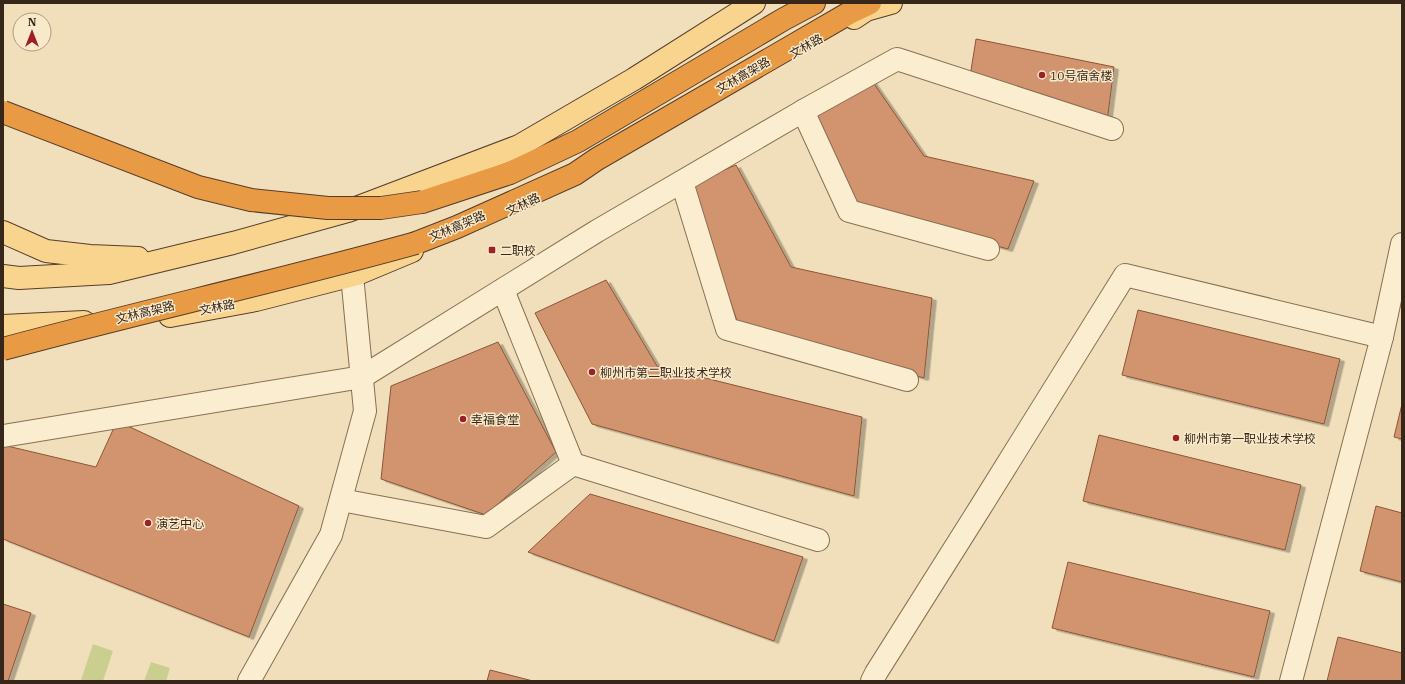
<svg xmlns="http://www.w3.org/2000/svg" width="1405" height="684" font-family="'IBM Plex Serif','Noto Sans SC',serif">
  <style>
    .green { fill: #cacf8f }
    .building { fill: #d2946e; stroke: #8a5638; filter: url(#shadow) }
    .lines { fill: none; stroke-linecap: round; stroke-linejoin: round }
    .minor-casing { stroke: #896f54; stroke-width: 24 }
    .major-casing { stroke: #563d29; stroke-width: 24 }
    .highway-casing { stroke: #563d29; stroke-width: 24 }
    .minor { stroke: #fbedcf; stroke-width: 22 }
    .major { stroke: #f8d48f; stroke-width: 22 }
    .highway { stroke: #e89b44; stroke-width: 22 }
    .highway-bridge-casing { stroke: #563d29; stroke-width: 24; stroke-linecap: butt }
    .highway-bridge { stroke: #e89b44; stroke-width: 22 }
    .poi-dot { fill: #9c2025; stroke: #f8e9cb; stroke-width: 1.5 }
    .labels { text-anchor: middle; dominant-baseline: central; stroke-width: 3; stroke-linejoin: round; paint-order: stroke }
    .street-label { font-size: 12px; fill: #37271a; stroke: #f8e9cb }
    .poi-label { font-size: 12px; fill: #37271a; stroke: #f8e9cb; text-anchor: start }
  </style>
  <defs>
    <filter id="shadow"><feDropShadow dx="4.5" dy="2.5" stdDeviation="0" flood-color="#0004"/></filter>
  </defs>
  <rect width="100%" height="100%" fill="#f1dfbb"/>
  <!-- green -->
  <g class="green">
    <path d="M93,644l20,7 -10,30h-19l-3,-1z"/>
    <path d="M151,662l19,6 -4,13h-22z"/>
  </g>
  <!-- building -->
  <g class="building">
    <path d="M976,39l138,28 -7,55 -138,-39z"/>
    <path d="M868,75l56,81 110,25 -26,68 -151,-41 -52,-92z"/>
    <path d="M736,165l55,102 141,31 -8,80 -186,-54 -47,-140z"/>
    <path d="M606,280l51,86 205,51 -8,79 -262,-72 -57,-111z"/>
    <path d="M1138,310l202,49 -16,65 -202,-49z"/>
    <path d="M498,342l58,110 -70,63 -105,-36 10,-93z"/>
    <path d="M1402,404v35l-8,-2z"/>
    <path d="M117,421l182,85 -50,131 -246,-98v-94l93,22z"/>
    <path d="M1099,435l202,50 -16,65 -202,-49z"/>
    <path d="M590,494l213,63 -29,84 -246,-89z"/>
    <path d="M1376,506l26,7v69l-42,-11z"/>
    <path d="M1068,562l202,49 -16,66 -202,-49z"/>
    <path d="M3,604l28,9 -23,68h-5z"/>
    <path d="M1338,637l64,16v28h-75z"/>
    <path d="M490,670l43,11h-46z"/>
  </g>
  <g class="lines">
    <!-- minor casing -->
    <g class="minor-casing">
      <g id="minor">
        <path d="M803,111l46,100 139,38"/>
        <path d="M682,182l45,147 180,51"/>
        <path d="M503,290l70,174 245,76"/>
        <path d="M3,436l359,-59 235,-146 206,-120 94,-52 215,70"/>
        <path d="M341,500l145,27 87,-63"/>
        <path d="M249,681l82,-146 34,-124 -13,-136"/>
        <path d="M872,681l4,-8 104,-165 145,-233 257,62"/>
        <path d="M1291,681l91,-344 20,-93"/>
      </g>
    </g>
    <!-- major casing -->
    <g class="major-casing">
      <g id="major">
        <path d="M854,18l12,-8 25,-7"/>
        <path d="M3,232l43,19 44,5 48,2"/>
        <path d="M3,276l16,2 90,-5 124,-30 115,-32 171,-65 115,-67 120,-76"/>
        <path d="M170,316l86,-16 101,-26 55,-23"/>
        <path d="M3,326l81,-4"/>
      </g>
    </g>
    <!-- highway casing -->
    <g class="highway-casing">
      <g id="highway">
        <path d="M422,202l88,-29 68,-32 206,-122 30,-16"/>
        <path d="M416,243l41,-16 118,-53 22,-15 254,-147 19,-9"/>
      </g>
    </g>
    <!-- minor -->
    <use href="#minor" class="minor"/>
    <!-- major -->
    <use href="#major" class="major"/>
    <!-- highway -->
    <use href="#highway" class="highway"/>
    <!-- highway-bridge casing -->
    <g class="highway-bridge-casing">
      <g id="highway-bridge">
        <path d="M3,112l195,75 53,13 77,8h53l41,-6"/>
        <path d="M3,349c137,-37 276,-68 413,-106"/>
      </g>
    </g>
    <!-- highway-bridge -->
    <use href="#highway-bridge" class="highway-bridge"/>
  </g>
  <!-- markers -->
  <g class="poi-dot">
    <circle cx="1042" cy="75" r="4"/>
    <rect x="488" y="246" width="8" height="8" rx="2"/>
    <circle cx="592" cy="372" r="4"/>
    <circle cx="463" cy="419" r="4"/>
    <circle cx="1176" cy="438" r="4"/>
    <circle cx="148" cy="523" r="4"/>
  </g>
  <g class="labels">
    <!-- street labels -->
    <g class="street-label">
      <text transform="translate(806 46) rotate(-30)">文林路</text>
      <text transform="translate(743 75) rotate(-30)">文林高架路</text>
      <text transform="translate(523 204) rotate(-26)">文林路</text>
      <text transform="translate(457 226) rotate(-23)">文林高架路</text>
      <text transform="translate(217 307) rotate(-11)">文林路</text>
      <text transform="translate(145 312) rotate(-14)">文林高架路</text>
    </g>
    <!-- poi labels -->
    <g class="poi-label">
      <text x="1050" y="75">10号宿舍楼</text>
      <text x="500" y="250">二职校</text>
      <text x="600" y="372">柳州市第二职业技术学校</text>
      <text x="471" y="419">幸福食堂</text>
      <text x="1184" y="438">柳州市第一职业技术学校</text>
      <text x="156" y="523">演艺中心</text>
    </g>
  </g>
  <!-- border -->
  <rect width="1405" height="684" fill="none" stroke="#37271a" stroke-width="8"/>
  <!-- north arrow -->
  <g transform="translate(32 32)"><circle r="19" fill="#f8e9cb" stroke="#ab9b84"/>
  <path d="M0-3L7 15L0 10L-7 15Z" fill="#9c2025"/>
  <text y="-6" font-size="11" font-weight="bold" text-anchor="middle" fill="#37271a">N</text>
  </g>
</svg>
